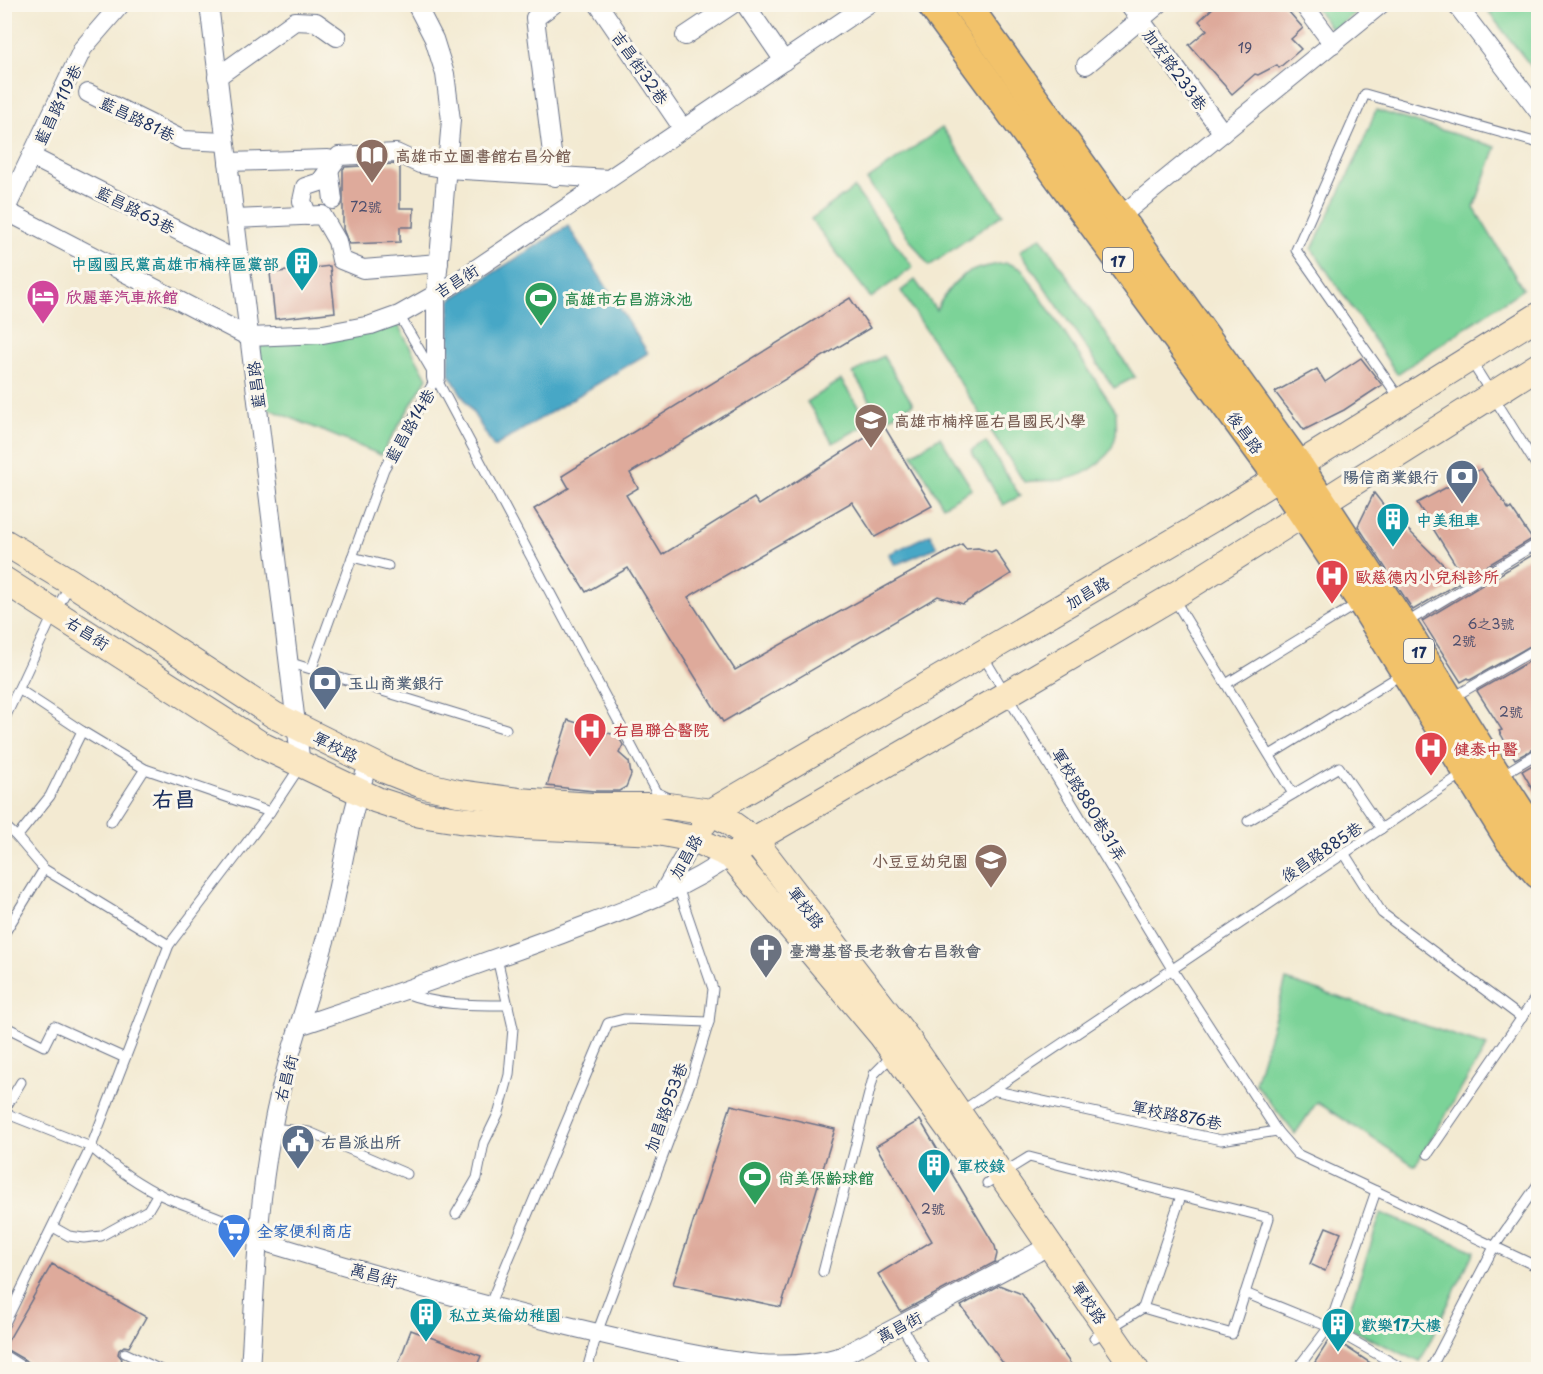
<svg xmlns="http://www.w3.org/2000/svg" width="1543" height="1374" font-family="'Playpen Sans','LXGW WenKai TC',sans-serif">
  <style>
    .green { fill: #7bd398; stroke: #4b817b; stroke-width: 1.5 }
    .water { fill: #47a7c6; stroke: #316b92; stroke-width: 1.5 }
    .building { fill: #deaa9b }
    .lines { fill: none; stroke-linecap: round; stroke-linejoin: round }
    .lane-casing { stroke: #677087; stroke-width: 11 }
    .street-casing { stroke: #677087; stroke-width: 20 }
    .secondary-casing { stroke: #677087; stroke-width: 28 }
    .primary-casing { stroke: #677087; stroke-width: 31 }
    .lane { stroke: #fff; stroke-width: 9 }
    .street { stroke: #fff; stroke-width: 18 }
    .secondary { stroke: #fae7c3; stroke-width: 26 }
    .primary { stroke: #f2c26a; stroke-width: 28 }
    .labels { text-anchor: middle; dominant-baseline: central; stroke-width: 6; stroke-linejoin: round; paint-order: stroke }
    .number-label { font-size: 14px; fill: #4c4e6d }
    .shield { fill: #fbf7ec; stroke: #5e6b89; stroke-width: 1.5 }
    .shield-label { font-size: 15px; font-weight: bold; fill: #1b2f5e }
    .street-label { font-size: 16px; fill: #1b2f5e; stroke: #fbf7ec }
    .education-label { font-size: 16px; font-weight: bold; fill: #785e54; stroke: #fbf7ec; text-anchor: start }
    .culture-label { font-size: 16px; font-weight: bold; fill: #0d838f; stroke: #fbf7ec; text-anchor: start }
    .hotel-label { font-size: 16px; font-weight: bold; fill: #b23c85; stroke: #fbf7ec; text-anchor: start }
    .leisure-label { font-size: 16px; font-weight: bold; fill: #27864d; stroke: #fbf7ec; text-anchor: start }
    .service-label { font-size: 16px; font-weight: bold; fill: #4e5e75; stroke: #fbf7ec; text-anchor: start }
    .health-label { font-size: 16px; font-weight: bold; fill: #be3a42; stroke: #fbf7ec; text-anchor: start }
    .worship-label { font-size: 16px; font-weight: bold; fill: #5b616d; stroke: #fbf7ec; text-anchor: start }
    .shop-label { font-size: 16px; font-weight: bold; fill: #366cbe; stroke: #fbf7ec; text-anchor: start }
    .district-label { font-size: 22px; font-weight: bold; fill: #1b2f5e; stroke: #fbf7ec }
  </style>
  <rect width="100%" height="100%" fill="#fbf7ec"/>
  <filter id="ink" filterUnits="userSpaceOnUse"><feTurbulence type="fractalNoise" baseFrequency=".0167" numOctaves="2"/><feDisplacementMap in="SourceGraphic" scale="12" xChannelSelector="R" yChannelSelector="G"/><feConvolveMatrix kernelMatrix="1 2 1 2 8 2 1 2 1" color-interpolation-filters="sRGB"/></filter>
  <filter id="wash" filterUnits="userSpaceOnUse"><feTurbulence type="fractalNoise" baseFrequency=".008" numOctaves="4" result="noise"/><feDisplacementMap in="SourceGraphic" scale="24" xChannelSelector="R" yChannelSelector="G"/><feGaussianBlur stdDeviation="1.35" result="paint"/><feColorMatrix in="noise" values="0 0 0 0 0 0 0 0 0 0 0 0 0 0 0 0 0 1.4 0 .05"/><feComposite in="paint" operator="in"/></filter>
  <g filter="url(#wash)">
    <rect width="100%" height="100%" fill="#f3ead2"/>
    <!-- green -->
    <g class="green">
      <path d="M1313,5h52l-32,26z"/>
      <path d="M1502,5h36v70l-49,-62z"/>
      <path d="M1376,110l120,37 -22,61 49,81 -126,85 -85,-125 45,-92z"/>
      <path d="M942,128l61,86 -74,52 -62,-86z"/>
      <path d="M854,188l59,79 -42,31 -60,-79z"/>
      <path d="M1041,237l94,140 -21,11 -94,-137z"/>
      <path d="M1007,263l15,6 94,142c0,7 1,16 0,23 -4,26 -30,42 -54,46 -13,1 -26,0 -38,2l-123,-191 14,-11 21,30c19,-35 31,-42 71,-47z"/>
      <path d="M397,323l30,55 -46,77 -114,-47 -10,-64z"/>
      <path d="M883,356l30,48 -30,17 -30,-48z"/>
      <path d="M841,380l28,43 -36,20 -26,-41z"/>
      <path d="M940,437l32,52 -29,17 -31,-52z"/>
      <path d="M986,442l34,54 -17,9 -32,-54z"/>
      <path d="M1286,980l201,66 -72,120 -98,-64 -22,32 -40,-51z"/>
      <path d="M1381,1213l93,38 -54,111 -76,-36z"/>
    </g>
    <!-- water -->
    <g class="water">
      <path d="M568,226l80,127 -154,94 -45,-73 1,-74z"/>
      <path d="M930,534l7,13 -42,18 -6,-11z"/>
    </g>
    <g id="blocks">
      <!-- building -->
      <g class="building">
        <path d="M1217,4h65l21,24 -12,11 10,10 -22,19 -2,-3 -19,10 -3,-1 -23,20 -43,-49 18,-15 -8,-9z"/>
        <path d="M394,164l6,3v41h14l-1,19h-13v15l-51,2 -6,-15v-60l2,-2z"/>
        <path d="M330,266l5,46 -60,7 -5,-46z"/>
        <path d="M850,298l20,30 -240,145 8,15 -12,7 36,60 92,-57 5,7 125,-79 48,80 -57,31 -23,-35 -164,95 47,73 227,-126 4,5 12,-1 13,4 4,-2 16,24 -48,30 -25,-8 -215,126 -95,-154 -42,24 -52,-83 35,-21 -7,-12z"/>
        <path d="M1361,358l21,27 -38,25 -40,20 -29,-38 42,-23 8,13z"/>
        <path d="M1481,469l28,41 2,-2 21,31 -119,71 -55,-84 16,-33 10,13 76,75 4,-3 -47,-75z"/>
        <path d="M1539,551v90l-69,39 -2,-2 -7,4 -39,-61z"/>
        <path d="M1539,656v90l-24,13 -16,-28 3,-1 -25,-39z"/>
        <path d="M568,720l50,16 5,9 -4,8 10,9 2,13 -5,12 -7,4h-25l-47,-5z"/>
        <path d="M1539,761v39l-17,-29z"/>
        <path d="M731,1105l104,24 -54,178 -108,-23z"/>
        <path d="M920,1120l75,126 2,8 -2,8 -94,50 -23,-38 54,-33 -56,-95z"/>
        <path d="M1326,1227l15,6 -16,38 -15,-7z"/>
        <path d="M52,1264l94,53 -17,30 -5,-1 -5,4 -1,4 4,5 -6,11h-74l-38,-22z"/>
        <path d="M999,1285l23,9 53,76h-67l-47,-64z"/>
        <path d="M411,1330l70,26 -6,14h-79z"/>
        <path d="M1331,1337l50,33h-71z"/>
      </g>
    </g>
  </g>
  <g filter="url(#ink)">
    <use href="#blocks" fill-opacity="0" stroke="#677087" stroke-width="1.5"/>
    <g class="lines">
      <!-- lane casing -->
      <g class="lane-casing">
        <g id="lane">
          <path d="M399,315l37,63 220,414 13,6"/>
          <path d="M1471,361l67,107"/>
          <path d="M1400,399l-104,-149 69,-156 173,49"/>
          <path d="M352,557l36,9"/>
          <path d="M1174,599l119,195"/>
          <path d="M1404,624l134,-81"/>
          <path d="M983,656l189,313 105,162"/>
          <path d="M288,662l218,67"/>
          <path d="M312,668l72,-199 52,-91"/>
          <path d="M1226,684l134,-82"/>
          <path d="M20,690l62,41 63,38 125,43"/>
          <path d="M1452,698l86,-50"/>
          <path d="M4,720l51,-109 15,-26"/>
          <path d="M1270,755l134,-82"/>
          <path d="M1500,776l38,-23"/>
          <path d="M1248,821l91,-54 42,62"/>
          <path d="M111,822l34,-53"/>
          <path d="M4,825l13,12 27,32 125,76"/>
          <path d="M17,837l33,-41 32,-65"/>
          <path d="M1344,853l38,60 140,105"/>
          <path d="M4,934l40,-65"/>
          <path d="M405,993c34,13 67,12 103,12"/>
          <path d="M4,1026l40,20 10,-20 71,32"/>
          <path d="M992,1090l229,50 56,-9 20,23 241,113"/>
          <path d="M4,1109l1,4 86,34 -87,178"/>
          <path d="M5,1109l16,-27"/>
          <path d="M960,1112l504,-339"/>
          <path d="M272,1128l37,4 98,42"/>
          <path d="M1428,1154l110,-160"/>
          <path d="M987,1183l42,-26 240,61 -37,116 -89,-26 -49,30"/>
          <path d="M456,1214l21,-36 7,-35 15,-31 10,-37 4,-47 -16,-70"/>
          <path d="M53,1227l16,9 15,2 17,-2 47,-26 10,-17"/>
          <path d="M258,1240c-23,-21 -64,-30 -93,-43 -28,-13 -51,-30 -74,-50l78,-202 101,-133 31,-47"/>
          <path d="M823,1272l51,-198 19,-19"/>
          <path d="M1245,1293l84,34 76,43"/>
          <path d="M489,1306l119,-283 16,-4 85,3"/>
          <path d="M1143,1308l38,-112"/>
          <path d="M901,1325l26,45"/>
          <path d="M125,1353l36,17"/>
          <path d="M4,1355l24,15"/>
          <path d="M587,1370l10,-37 94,-252 18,-59 4,-33 -35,-102"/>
          <path d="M1296,1370l33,-43 47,-136"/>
          <path d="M1430,1370l64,-123 44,-63"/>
        </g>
      </g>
      <!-- street casing -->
      <g class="street-casing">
        <g id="street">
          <path d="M209,4l92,761"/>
          <path d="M416,4l18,35 11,35 6,46 -15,173v85"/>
          <path d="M554,4l-19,14 20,159"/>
          <path d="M598,4l85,125"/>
          <path d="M745,4l39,57"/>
          <path d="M1129,4l94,129"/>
          <path d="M1303,4l30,40"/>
          <path d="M1456,4l82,107"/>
          <path d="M685,36l48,-32"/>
          <path d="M1086,65l73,-61"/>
          <path d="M217,77l78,-56 21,1 21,15"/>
          <path d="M88,93l95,47 42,2"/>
          <path d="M32,157l208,105"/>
          <path d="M228,162l100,-3 5,41"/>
          <path d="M4,210l245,127 74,-3 48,-9 28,-10 53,-30 416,-281"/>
          <path d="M4,213l79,-165 38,-44"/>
          <path d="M308,216l-6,-15 3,-14 15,-5 19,-26 57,-3 24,11 27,5 161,10"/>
          <path d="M235,219l87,-4 15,26 4,19 22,9 76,-6"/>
          <path d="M1112,223l269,-219"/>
          <path d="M663,893l31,-54"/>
          <path d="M299,1026c88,-29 176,-60 263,-92 57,-22 119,-42 169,-78"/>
          <path d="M258,1240c99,30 198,58 298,83 36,9 71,17 107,25 59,12 120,26 179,8l194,-103 14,-9"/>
          <path d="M250,1370c5,-80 7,-161 22,-240 12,-68 38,-133 56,-200 15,-56 20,-114 41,-167"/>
        </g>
      </g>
      <!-- secondary casing -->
      <g class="secondary-casing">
        <g id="secondary">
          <path d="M4,542l65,39 205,134 111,55 35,14 38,9 60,8 75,5h75l43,6 18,10 25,18 7,9 148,192 227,329"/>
          <path d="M4,580l259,166 114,54 43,14 39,6 63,6 136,6 36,7 37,17 151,180 89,123"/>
          <path d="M704,823l7,-11 501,-293 326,-203"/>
          <path d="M741,849l13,-9 253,-146 165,-97 366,-231"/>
        </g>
      </g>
      <!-- primary casing -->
      <g class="primary-casing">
        <g id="primary">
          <path d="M931,4l348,474 82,123 149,240 28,33"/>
          <path d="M966,4l333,462 104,159 95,152 33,51 7,8"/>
        </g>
      </g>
      <!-- lane -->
      <use href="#lane" class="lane"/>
      <!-- street -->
      <use href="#street" class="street"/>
      <!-- secondary -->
      <use href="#secondary" class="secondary"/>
      <!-- primary -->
      <use href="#primary" class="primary"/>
    </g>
  </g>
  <!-- icons -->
  <defs>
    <g id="library-pin" transform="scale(1.725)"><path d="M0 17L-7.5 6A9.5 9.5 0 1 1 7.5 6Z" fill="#8d6e63" stroke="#fbf7ec"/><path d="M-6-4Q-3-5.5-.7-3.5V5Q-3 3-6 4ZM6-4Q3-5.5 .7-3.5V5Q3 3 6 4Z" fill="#fff"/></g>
    <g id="building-pin" transform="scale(1.725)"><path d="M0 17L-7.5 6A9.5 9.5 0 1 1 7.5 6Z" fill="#0f9aa8" stroke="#fbf7ec"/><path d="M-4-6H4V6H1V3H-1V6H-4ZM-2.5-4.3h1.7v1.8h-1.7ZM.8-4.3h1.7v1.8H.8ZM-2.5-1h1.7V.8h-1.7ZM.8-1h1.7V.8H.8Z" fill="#fff"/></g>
    <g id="hotel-pin" transform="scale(1.725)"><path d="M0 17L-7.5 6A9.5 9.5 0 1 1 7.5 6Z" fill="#d1479c" stroke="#fbf7ec"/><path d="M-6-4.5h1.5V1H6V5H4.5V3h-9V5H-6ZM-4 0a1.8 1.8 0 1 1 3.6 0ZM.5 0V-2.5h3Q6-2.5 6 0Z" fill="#fff"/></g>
    <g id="stadium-pin" transform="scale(1.725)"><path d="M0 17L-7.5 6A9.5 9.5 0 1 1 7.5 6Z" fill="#2e9e5b" stroke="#fbf7ec"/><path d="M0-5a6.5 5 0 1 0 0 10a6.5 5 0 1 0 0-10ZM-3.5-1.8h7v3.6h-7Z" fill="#fff"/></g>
    <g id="school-pin" transform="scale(1.725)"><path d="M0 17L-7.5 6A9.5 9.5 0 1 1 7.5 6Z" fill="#8d6e63" stroke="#fbf7ec"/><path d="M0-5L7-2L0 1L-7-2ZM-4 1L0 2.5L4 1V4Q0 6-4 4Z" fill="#fff"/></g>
    <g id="bank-pin" transform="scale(1.725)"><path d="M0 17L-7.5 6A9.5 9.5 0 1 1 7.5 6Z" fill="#5c6f8a" stroke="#fbf7ec"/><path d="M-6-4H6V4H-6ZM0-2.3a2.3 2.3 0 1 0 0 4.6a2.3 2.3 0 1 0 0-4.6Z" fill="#fff"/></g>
    <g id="hospital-pin" transform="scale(1.725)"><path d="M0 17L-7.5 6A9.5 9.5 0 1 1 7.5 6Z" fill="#e0444e" stroke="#fbf7ec"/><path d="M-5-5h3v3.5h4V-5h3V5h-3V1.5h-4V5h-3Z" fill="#fff"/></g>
    <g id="church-pin" transform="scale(1.725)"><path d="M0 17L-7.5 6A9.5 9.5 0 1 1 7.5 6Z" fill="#6b7280" stroke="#fbf7ec"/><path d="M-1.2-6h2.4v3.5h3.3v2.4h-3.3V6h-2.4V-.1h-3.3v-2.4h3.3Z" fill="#fff"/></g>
    <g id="civic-pin" transform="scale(1.725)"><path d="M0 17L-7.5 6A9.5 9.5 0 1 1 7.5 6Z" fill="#5c6f8a" stroke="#fbf7ec"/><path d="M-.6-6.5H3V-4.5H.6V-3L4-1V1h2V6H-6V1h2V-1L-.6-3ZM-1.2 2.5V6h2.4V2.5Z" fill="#fff"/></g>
    <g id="supermarket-pin" transform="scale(1.725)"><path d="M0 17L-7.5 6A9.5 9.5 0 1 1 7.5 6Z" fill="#3f7fe0" stroke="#fbf7ec"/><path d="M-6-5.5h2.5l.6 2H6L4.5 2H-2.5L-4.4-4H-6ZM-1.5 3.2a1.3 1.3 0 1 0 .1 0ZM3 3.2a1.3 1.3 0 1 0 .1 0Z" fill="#fff"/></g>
  </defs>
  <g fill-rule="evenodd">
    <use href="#library-pin" x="372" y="155"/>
    <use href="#building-pin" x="302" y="263"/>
    <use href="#hotel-pin" x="43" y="296"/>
    <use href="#stadium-pin" x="541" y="298"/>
    <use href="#school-pin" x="871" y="420"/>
    <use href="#bank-pin" x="1462" y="476"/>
    <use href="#building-pin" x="1393" y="519"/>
    <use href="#hospital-pin" x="1332" y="576"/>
    <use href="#bank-pin" x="325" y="682"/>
    <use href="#hospital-pin" x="590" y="729"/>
    <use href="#hospital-pin" x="1431" y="748"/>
    <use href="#school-pin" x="991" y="860"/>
    <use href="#church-pin" x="766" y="950"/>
    <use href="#civic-pin" x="298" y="1141"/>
    <use href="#building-pin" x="934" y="1165"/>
    <use href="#stadium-pin" x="755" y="1177"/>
    <use href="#supermarket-pin" x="234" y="1230"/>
    <use href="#building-pin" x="426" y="1314"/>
    <use href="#building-pin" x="1338" y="1324"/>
  </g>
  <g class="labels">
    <!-- number labels -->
    <g class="number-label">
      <text x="1245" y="47">19</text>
      <text x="366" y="206">72號</text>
      <text x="1491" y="623">6之3號</text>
      <text x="1464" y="640">2號</text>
      <text x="1511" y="711">2號</text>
      <text x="933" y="1208">2號</text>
    </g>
    <!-- shield labels -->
    <g class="shield">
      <rect x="1103" y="248" width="30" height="24" rx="4.5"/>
      <rect x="1404" y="639" width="30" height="24" rx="4.5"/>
    </g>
    <g class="shield-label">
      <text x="1118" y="260">17</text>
      <text x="1419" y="651">17</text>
    </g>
    <!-- street labels -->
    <g class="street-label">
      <text transform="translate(641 67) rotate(55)">吉昌街32巷</text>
      <text transform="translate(1176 69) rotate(54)">加宏路233巷</text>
      <text transform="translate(57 104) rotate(-64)">藍昌路119巷</text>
      <text transform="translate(138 118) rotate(26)">藍昌路81巷</text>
      <text transform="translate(136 209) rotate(27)">藍昌路63巷</text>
      <text transform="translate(456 280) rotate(-32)">吉昌街</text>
      <text transform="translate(255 385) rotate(-97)">藍昌路</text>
      <text transform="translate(409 425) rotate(-60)">藍昌路14巷</text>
      <text transform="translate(1246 432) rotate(54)">後昌路</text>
      <text transform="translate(1087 592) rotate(-30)">加昌路</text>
      <text transform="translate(88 632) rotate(33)">右昌街</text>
      <text transform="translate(336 746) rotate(27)">軍校路</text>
      <text transform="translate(1090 804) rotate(59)">軍校路880巷31弄</text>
      <text transform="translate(1321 851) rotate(-34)">後昌路885巷</text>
      <text transform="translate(685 856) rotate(-60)">加昌路</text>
      <text transform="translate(807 907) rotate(53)">軍校路</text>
      <text transform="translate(285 1078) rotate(-75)">右昌街</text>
      <text transform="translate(665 1107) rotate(-70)">加昌路953巷</text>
      <text transform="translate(1177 1114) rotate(11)">軍校路876巷</text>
      <text transform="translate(374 1274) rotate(16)">萬昌街</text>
      <text transform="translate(1090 1302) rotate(56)">軍校路</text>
      <text transform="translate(899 1326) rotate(-28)">萬昌街</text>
    </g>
    <!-- education labels -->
    <g class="education-label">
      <text x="395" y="155">高雄市立圖書館右昌分館</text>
      <text x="894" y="420">高雄市楠梓區右昌國民小學</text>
      <text x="968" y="860" text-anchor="end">小豆豆幼兒園</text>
    </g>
    <!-- culture labels -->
    <g class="culture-label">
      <text x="279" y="263" text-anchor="end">中國國民黨高雄市楠梓區黨部</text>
      <text x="1416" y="519">中美租車</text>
      <text x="957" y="1165">軍校錄</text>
      <text x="449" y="1314">私立英倫幼稚園</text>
      <text x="1361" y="1324">歡樂17大樓</text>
    </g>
    <!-- hotel labels -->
    <g class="hotel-label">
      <text x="66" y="296">欣麗華汽車旅館</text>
    </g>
    <!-- leisure labels -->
    <g class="leisure-label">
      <text x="564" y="298">高雄市右昌游泳池</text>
      <text x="778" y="1177">尚美保齡球館</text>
    </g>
    <!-- service labels -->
    <g class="service-label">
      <text x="1439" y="476" text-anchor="end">陽信商業銀行</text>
      <text x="348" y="682">玉山商業銀行</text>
      <text x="321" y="1141">右昌派出所</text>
    </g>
    <!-- health labels -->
    <g class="health-label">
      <text x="1355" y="576">歐慈德內小兒科診所</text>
      <text x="613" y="729">右昌聯合醫院</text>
      <text x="1454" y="748">健泰中醫</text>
    </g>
    <!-- worship labels -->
    <g class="worship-label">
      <text x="789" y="950">臺灣基督長老教會右昌教會</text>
    </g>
    <!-- shop labels -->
    <g class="shop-label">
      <text x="257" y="1230">全家便利商店</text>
    </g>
    <!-- district labels -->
    <g class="district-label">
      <text x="174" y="797">右昌</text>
    </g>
  </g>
  <!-- margin -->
  <rect width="1543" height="1374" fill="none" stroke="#fbf7ec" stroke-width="24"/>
</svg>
